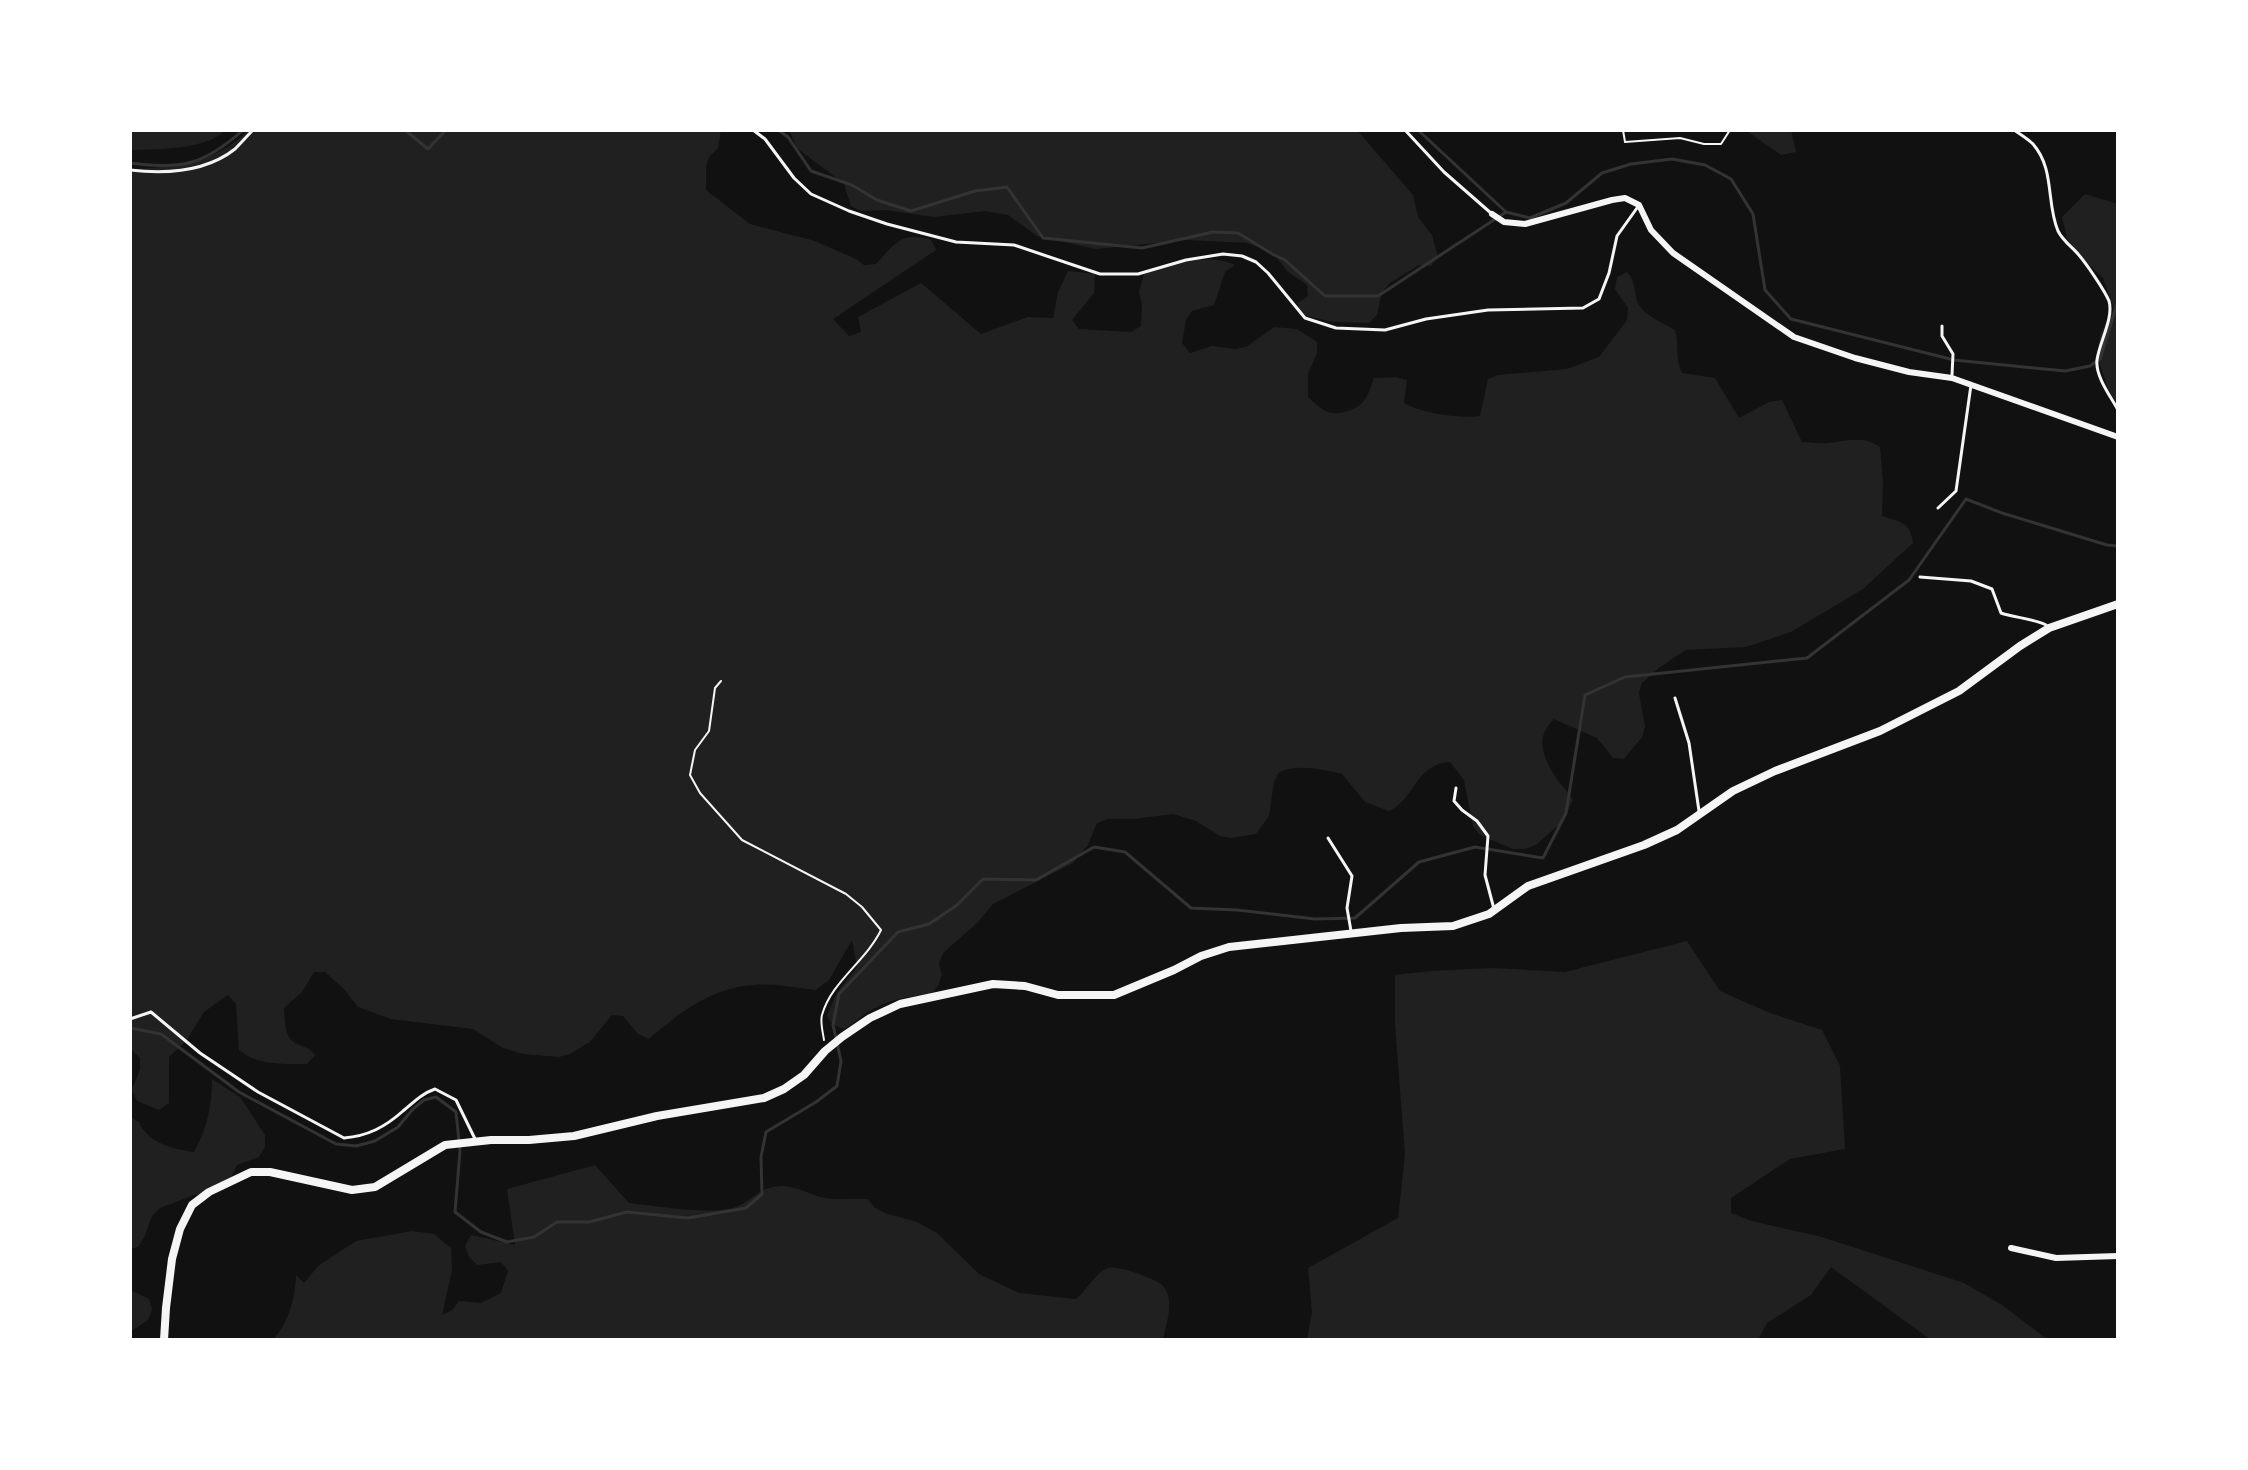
<svg xmlns="http://www.w3.org/2000/svg" width="2248" height="1470" font-family="'Open Sans',sans-serif">
  <style>
    .green { fill: #202020 }
    .lines { fill: none; stroke-linecap: round; stroke-linejoin: round }
    .stream { stroke: #333; stroke-width: 3 }
    .path { stroke: #f5f5f5; stroke-width: 2 }
    .service { stroke: #f5f5f5; stroke-width: 3 }
    .minor { stroke: #f5f5f5; stroke-width: 6 }
    .tertiary { stroke: #f5f5f5; stroke-width: 8 }
  </style>
  <rect width="100%" height="100%" fill="#111"/>
  <!-- green -->
  <g class="green">
    <path d="M130,130h95c-17,20 -69,19 -95,20z"/>
    <path d="M248,130h473l-3,18 -9,9 -3,10v23l44,34 65,17 41,18 8,6 12,-1c19,-20 24,-33 55,-24l5,10 -103,69 16,17 12,-4 -3,-15 63,-34 60,51 47,-17 25,1 5,-26 10,-21 27,3 -1,19 -22,27 7,9 52,3 10,-6 1,-22 -3,-12 6,-22c27,-5 64,-18 90,-5l-10,7 -11,33 -22,6 -6,9 -4,23 8,10 22,-7 23,3 11,-2 28,-20 23,2 20,13v11l-9,21v23c15,13 19,20 40,14 18,-6 20,-16 26,-33l22,-1 11,3 -3,23c17,10 56,16 76,13l8,-37 10,-4 69,-6 32,-12 28,-37 1,-12 -13,-19 2,-12 10,-5c10,12 6,18 11,31 6,13 26,20 37,27 5,16 -1,26 7,43l33,5 24,40 30,-16 13,-2 20,42c9,0 17,2 26,1 19,-2 35,-8 52,4l3,34 -1,35c19,6 28,6 31,27l-50,46 -72,43 -45,15 -60,3 -26,17 -18,16 -3,10 6,34 -3,10 -18,22 -11,-1 -16,-20 -43,-19c-20,19 -11,39 3,60 5,8 11,12 16,21l-10,21 -27,24 -11,4h-12l-33,-14 -7,-9 -9,-46 -14,-18c-35,2 -34,36 -61,49l-24,-9 -23,-28c-21,-5 -42,-10 -63,-2l-5,10 -5,34 -13,18 -25,4 -11,-2 -24,-15 -23,-7 -40,5h-25l-11,4 -9,22 -15,18 -80,41 -15,18 -35,31 -4,11 3,11 -4,11 -8,9c-40,2 -54,10 -85,34l-12,-4 -6,-9 9,-22 21,-27 -5,-27 -23,40 -13,10c-20,-2 -43,-7 -63,-5 -42,3 -74,28 -104,54l-11,-5 -15,-18 -11,-1 -22,27 -20,12 -11,3 -36,-3 -20,-6 -30,-19 -82,-10 -33,-12 -15,-19 -18,-16h-11l-12,20 -18,16c1,10 0,25 8,33 8,6 17,5 23,14l-8,9c-24,0 -49,2 -68,-14l-3,-46 -8,-9 -24,17 -18,29 -17,16v46l-10,7 -22,-9 -5,-11 8,-21v-11l-10,-10v-879c40,-1 90,-7 118,-39z"/>
    <path d="M789,130h568l56,65 5,22 14,18 6,22 -7,9 -12,-1 -29,18 -8,9 -5,23 -8,8 -36,-1 -34,-8 -1,-11 10,-7 -1,-11 -19,-13 -15,-19 -26,-10 -60,-3 -91,9 -59,-13 -29,-21 -23,-4 -51,6 -48,-7 -25,1 -10,-5 -7,-22 -47,-36z"/>
    <path d="M1745,130h46l5,22 -15,3z"/>
    <path d="M2085,194l33,10v213l-20,-58 2,-25 14,-25 -11,-31 -34,-32 -7,-29z"/>
    <path d="M1687,941l33,50 50,22 52,17 18,36 5,83 -55,10 -59,39v15l21,8 70,16 142,46 38,22 46,35h-117l-100,-73 -20,28 -44,28 -9,17h-451l5,-28 -4,-44 90,-50 7,-63 -10,-131v-49l36,-4 62,-3 72,4z"/>
    <path d="M212,1079l28,18 25,38v12l-6,10 -22,8 -10,20 -9,7 -24,3 -34,13 -8,8 -8,22 -6,9 -8,2v-132l9,5c9,21 33,27 55,30 13,-23 18,-46 18,-73z"/>
    <path d="M595,1165l34,38c28,3 78,12 104,5 20,-6 25,-22 50,-22 17,1 27,9 42,12 14,2 29,0 43,1l7,9 10,5 32,9 20,11 42,41 40,19 57,6c10,-8 21,-28 32,-31 8,-2 23,3 31,6 7,3 17,6 23,11 14,13 4,39 1,55h-890c16,-19 22,-40 23,-65l8,8 14,-17 38,-25 56,-10 22,3 17,14 1,22 -10,45 10,-5 7,-9 22,2 20,-10 7,-22 -7,-9 -24,3 -8,-8 -4,-11 6,-11 44,10 -8,-56z"/>
    <path d="M130,1290l19,9 3,10 -4,11 -18,12z"/>
  </g>
  <g class="lines">
    <!-- stream -->
    <g class="stream">
      <path d="M405,130l23,19 18,-19"/>
      <path d="M778,130l10,7 23,34 41,14 25,15 34,11 64,-20 32,-4 36,51 99,10 71,-16 25,1 36,22 11,5 40,36h53l128,-84 24,6 36,-15 36,-30 29,-9 41,-5 33,6 26,14 22,35 12,76 26,29 163,41 111,11 25,-5 10,-7 18,-58"/>
      <path d="M1418,130l88,82"/>
      <path d="M130,163c51,7 74,2 113,-33"/>
      <path d="M130,1028l31,6 78,58 97,52 20,2 19,-5 23,-14 15,-18 11,-9 12,-3 20,15 4,39 -5,61 26,20 26,10 27,-5 23,-15h32l38,-10 61,6 58,-10 16,-14 -1,-37 5,-25 50,-30 21,-16 4,-25 -8,-36 6,-31 59,-62 31,-8 28,-19 26,-26 53,1 58,-33 31,5 66,56 46,2 78,9 40,-1 64,-56 56,-15 68,11 23,-45 19,-118 40,-18 182,-19 102,-78 57,-81 36,14 105,32 11,1"/>
    </g>
    <!-- path -->
    <g class="path">
      <path d="M1623,130l2,12 55,-4 24,6h17l9,-14"/>
      <path d="M721,681l-6,7 -6,43 -14,19 -5,25 10,18 42,47 104,54 16,13 19,23c-15,31 -50,52 -59,85 -2,7 1,18 2,25"/>
    </g>
    <!-- service -->
    <g class="service">
      <path d="M753,130l12,9 29,39 17,16 38,17 38,13 69,18 58,3 86,29h38l48,-14 37,-6 19,2 14,6 12,11 37,45 31,10 49,2 41,-11 62,-9 95,-2 16,-9 10,-26 8,-37 20,-28"/>
      <path d="M1405,130l39,42 48,42"/>
      <path d="M2014,130c6,4 14,9 19,14 22,25 13,59 25,87 5,10 14,16 20,23 8,9 27,37 31,47 5,17 -10,42 -12,59 -2,16 14,37 21,50"/>
      <path d="M130,170c35,4 76,2 105,-21 6,-6 12,-13 18,-19"/>
      <path d="M1942,326v10l11,18 -1,21"/>
      <path d="M1938,508l18,-17 15,-106"/>
      <path d="M1920,577l51,4 21,8 9,24c11,4 38,7 45,12"/>
      <path d="M1675,698l14,45 10,68"/>
      <path d="M1456,788l-2,13 8,9 15,11 11,15 -3,39 9,34"/>
      <path d="M1328,838l24,38 -5,32 4,23"/>
      <path d="M130,1019l21,-7 49,41 58,39 86,46c24,-2 41,-11 59,-27 11,-9 18,-17 32,-22l21,11 20,41"/>
    </g>
    <!-- minor -->
    <g class="minor">
      <path d="M1492,214l12,8 21,2 87,-24 13,-2 14,7 12,25 22,23 121,84 61,21 54,14 43,6 166,59"/>
      <path d="M2011,1248l45,10 62,-2"/>
    </g>
    <!-- tertiary -->
    <path class="tertiary" d="M164,1340l2,-32 6,-49 8,-30 12,-24 17,-13 42,-20h19l82,18 23,-3 70,-42 46,-5h38l45,-4 83,-20 107,-18 20,-9 20,-14 21,-24 17,-14 28,-19 30,-14 93,-20 32,2 33,9h56l60,-25 27,-14 28,-9 172,-19 52,-2 36,-12 39,-28 116,-41 33,-15 56,-39 42,-20 105,-40 79,-40 61,-45 29,-18 69,-24"/>
  </g>
  <!-- border -->
  <rect width="2248" height="1470" fill="none" stroke="#ffffff" stroke-width="264"/>
</svg>
